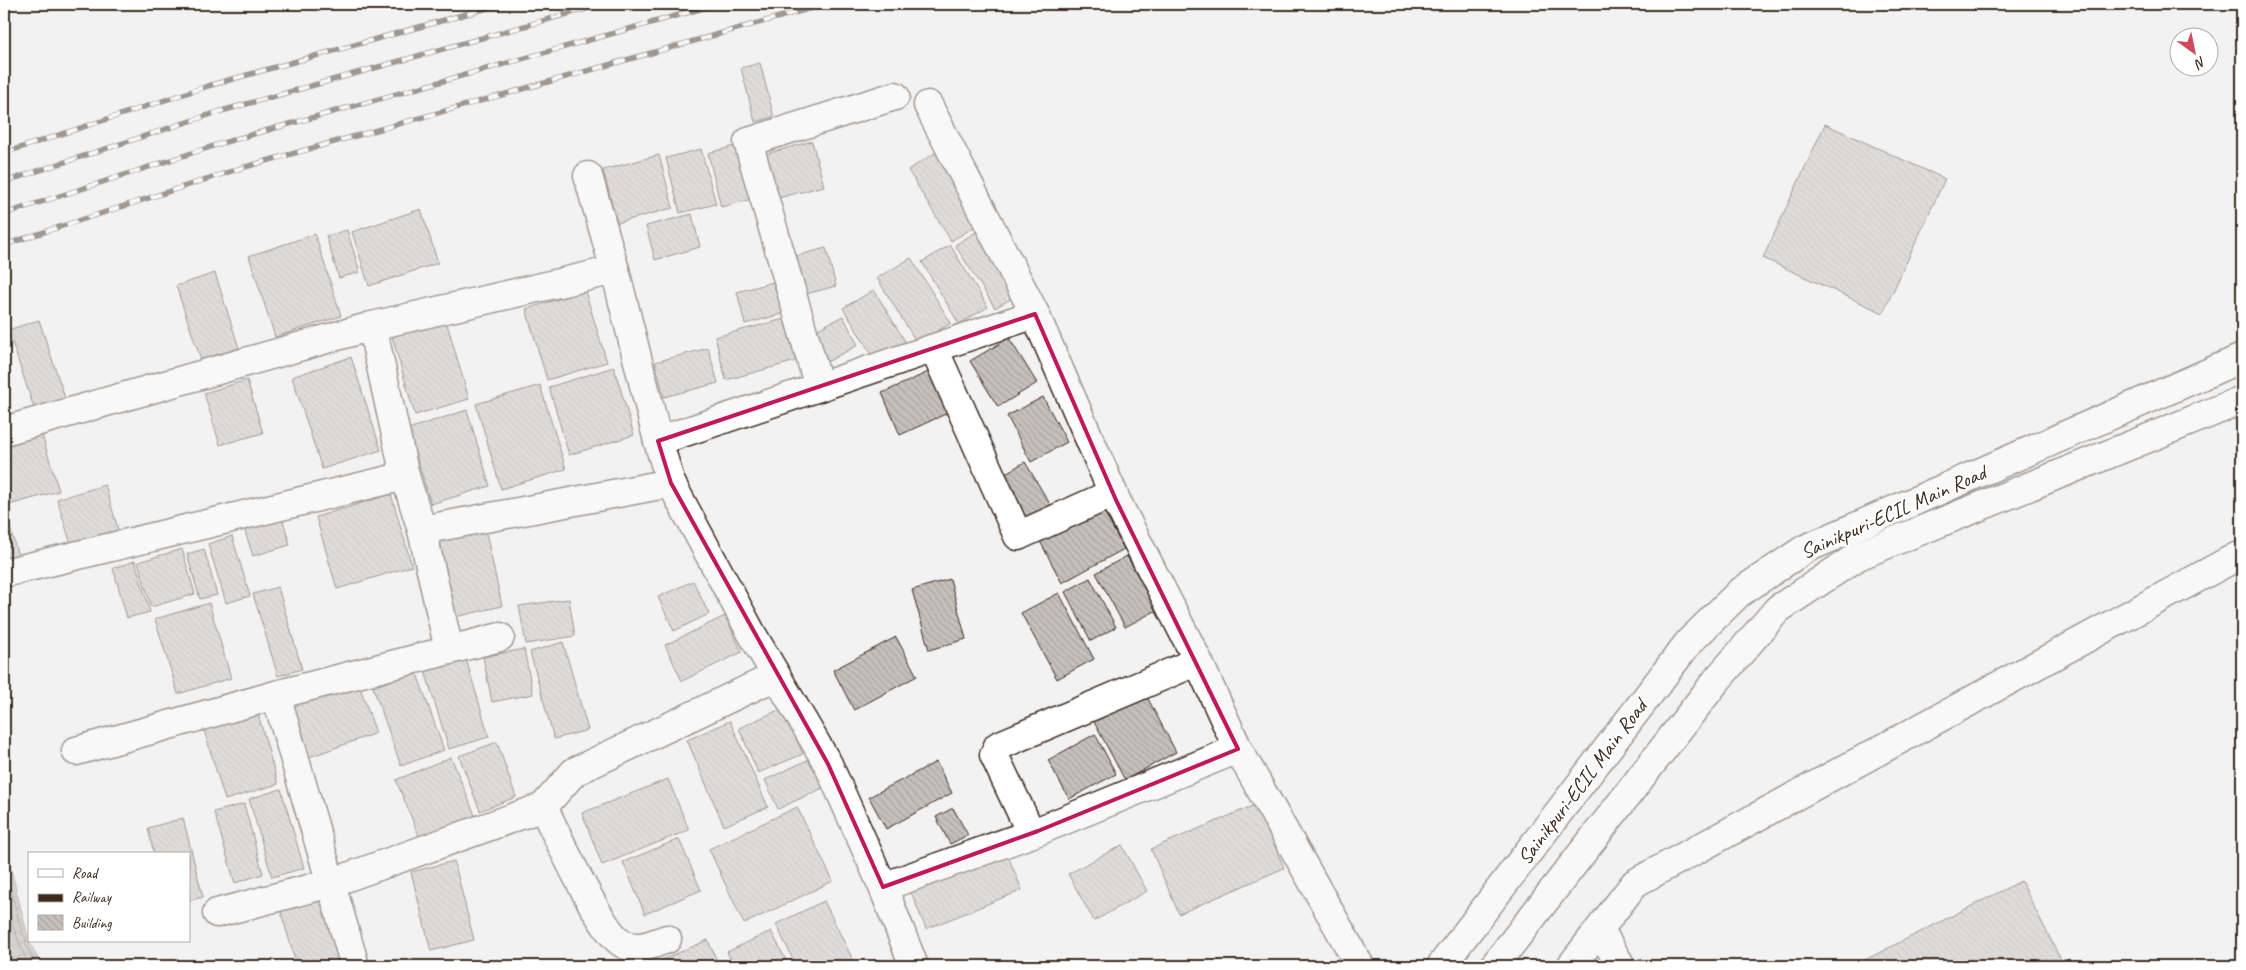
<svg xmlns="http://www.w3.org/2000/svg" width="2246" height="970" font-family="Caveat,sans-serif">
  <style>
    .water { fill: url(#water-waves); stroke: #827770 }
    .lines { fill: none; stroke-linecap: round; stroke-linejoin: round }
    .shore { stroke: #6b5e55; stroke-width: 1 }
    .building { fill: url(#building-back-hatch); stroke: #3b2a1e }
    .minor-casing { stroke: #3b2a1e; stroke-width: 31 }
    .major-casing { stroke: #3b2a1e; stroke-width: 31 }
    .minor { stroke: #fff; stroke-width: 28 }
    .major { stroke: #fff; stroke-width: 28 }
    .rail-casing { stroke: #3b2a1e; stroke-width: 5.5 }
    .rail { stroke: #fff; stroke-width: 4; stroke-dasharray: 11; stroke-linecap: butt }
    .marked { fill: none; stroke: #c2185b; stroke-width: 4; stroke-linejoin: round }
    .labels { text-anchor: middle; dominant-baseline: central; stroke-width: 4; stroke-linejoin: round; paint-order: stroke }
    .street-label { font-size: 21px; fill: #3b2a1e; stroke: #fff }
  </style>
  <defs>
    <pattern id="water-waves" width="16" height="10" patternUnits="userSpaceOnUse" patternTransform="scale(1.25)"><rect width="16" height="10" fill="#b2aba7"/><path d="M0 5q4-4 8 0t8 0" fill="none" stroke="#928b87"/></pattern>
    <pattern id="building-back-hatch" width="6" height="6" patternUnits="userSpaceOnUse" patternTransform="scale(1.25)"><rect width="6" height="6" fill="#c6c0bd"/><path d="M-1 5l2 2M0 0l6 6M5-1l2 2" fill="none" stroke="#aba5a2"/></pattern>
  </defs>
  <rect width="100%" height="100%" fill="#f3f2f2"/>
  <filter id="ink" filterUnits="userSpaceOnUse"><feTurbulence type="fractalNoise" baseFrequency=".02" numOctaves="2"/><feDisplacementMap in="SourceGraphic" scale="10" xChannelSelector="R" yChannelSelector="G"/><feConvolveMatrix kernelMatrix="1 2 1 2 8 2 1 2 1" color-interpolation-filters="sRGB"/></filter>
  <g filter="url(#ink)">
    <!-- water -->
    <path class="water" d="M4,848l5,13 20,80 13,25h-38z"/>
    <g class="lines">
      <!-- shore -->
      <g class="shore">
        <path d="M4,862l18,71 4,5v6l10,22"/>
        <path d="M4,894l12,41 13,31"/>
      </g>
    </g>
    <!-- building -->
    <g class="building">
      <path d="M760,63l14,54 -19,5 -14,-54z"/>
      <path d="M1825,124l120,55 -62,134 -120,-55z"/>
      <path d="M812,141l12,45 -46,12 -12,-44z"/>
      <path d="M738,145l14,54 -31,8 -13,-54z"/>
      <path d="M701,149l15,55 -36,9 -14,-55z"/>
      <path d="M938,151l43,72 -30,18 -43,-71z"/>
      <path d="M659,155l14,53 -56,15 -14,-53z"/>
      <path d="M421,209l17,54 -69,23 -17,-54z"/>
      <path d="M692,214l8,33 -45,13 -9,-34z"/>
      <path d="M981,229l40,64 -26,15 -40,-63z"/>
      <path d="M347,230l13,42 -21,6 -13,-42z"/>
      <path d="M315,234l26,82 -66,21 -26,-81z"/>
      <path d="M950,245l38,62 -29,17 -37,-62z"/>
      <path d="M826,248l10,38 -30,8 -10,-38z"/>
      <path d="M911,258l40,65 -34,20 -40,-65z"/>
      <path d="M215,273l24,75 -38,12 -25,-74z"/>
      <path d="M777,281l9,32 -41,11 -8,-32z"/>
      <path d="M874,290l32,53 -30,19 -33,-54z"/>
      <path d="M585,291l22,71 -60,18 -21,-71z"/>
      <path d="M843,316l15,29 -31,17 -15,-30z"/>
      <path d="M445,317l24,82 -54,16 -24,-82z"/>
      <path d="M784,319l12,42 -70,19 -11,-43z"/>
      <path d="M39,320l28,84 -31,10 -28,-84z"/>
      <path d="M1009,338l28,45 -39,24 -28,-46z"/>
      <path d="M708,348l10,35 -54,14 -9,-35z"/>
      <path d="M351,357l30,93 -59,19 -30,-92z"/>
      <path d="M614,367l20,68 -65,20 -20,-68z"/>
      <path d="M933,370l19,41 -52,24 -18,-42z"/>
      <path d="M247,380l16,53 -43,12 -16,-52z"/>
      <path d="M540,385l26,84 -65,20 -25,-85z"/>
      <path d="M1043,397l24,45 -36,20 -24,-46z"/>
      <path d="M467,410l23,76 -59,18 -23,-75z"/>
      <path d="M42,435l17,56 -50,14 -5,-20v-38z"/>
      <path d="M1025,462l26,44 -28,17 -26,-45z"/>
      <path d="M105,485l16,54 -47,15 -17,-55z"/>
      <path d="M391,494l21,72 -75,23 -21,-72z"/>
      <path d="M4,506l14,50 -14,4z"/>
      <path d="M1102,508l22,41 -62,34 -22,-42z"/>
      <path d="M281,513l9,32 -37,11 -10,-31z"/>
      <path d="M485,528l17,78 -51,12 -17,-78z"/>
      <path d="M232,536l18,60 -24,7 -18,-59z"/>
      <path d="M182,549l13,45 -44,13 -13,-45z"/>
      <path d="M204,549l13,46 -17,4 -13,-45z"/>
      <path d="M1127,556l30,54 -32,17 -29,-54z"/>
      <path d="M135,561l15,51 -23,6 -14,-50z"/>
      <path d="M1090,578l26,49 -25,14 -26,-49z"/>
      <path d="M950,579l16,60 -37,11 -17,-60z"/>
      <path d="M693,581l16,33 -35,17 -16,-34z"/>
      <path d="M278,587l24,82 -24,7 -25,-82z"/>
      <path d="M1059,593l35,66 -37,20 -36,-66z"/>
      <path d="M569,599l6,37 -49,8 -7,-38z"/>
      <path d="M209,603l22,75 -53,16 -23,-75z"/>
      <path d="M725,616l17,36 -60,29 -17,-36z"/>
      <path d="M896,637l21,39 -63,34 -21,-40z"/>
      <path d="M563,642l25,88 -34,9 -24,-87z"/>
      <path d="M524,649l9,45 -41,8 -9,-45z"/>
      <path d="M466,659l23,78 -40,12 -24,-78z"/>
      <path d="M416,671l28,79 -43,16 -28,-79z"/>
      <path d="M357,679l19,54 -69,25 -19,-54z"/>
      <path d="M1146,695l30,57 -51,28 -31,-58z"/>
      <path d="M783,708l20,46 -45,19 -19,-45z"/>
      <path d="M258,714l20,70 -53,16 -21,-70z"/>
      <path d="M730,721l38,86 -44,19 -37,-86z"/>
      <path d="M1095,734l21,40 -47,25 -21,-39z"/>
      <path d="M497,742l19,55 -36,14 -21,-55z"/>
      <path d="M451,757l26,63 -55,23 -26,-63z"/>
      <path d="M814,757l13,29 -49,23 -13,-29z"/>
      <path d="M936,762l16,31 -66,36 -17,-32z"/>
      <path d="M668,779l21,51 -87,35 -20,-52z"/>
      <path d="M281,789l23,79 -32,9 -23,-78z"/>
      <path d="M244,804l19,70 -28,9 -21,-71z"/>
      <path d="M1257,804l27,64 -105,46 -28,-65z"/>
      <path d="M797,807l36,74 -89,43 -35,-75z"/>
      <path d="M953,808l15,27 -18,9 -14,-27z"/>
      <path d="M183,818l20,79 -14,4v-47h-35l-6,-26z"/>
      <path d="M679,839l22,51 -56,24 -22,-52z"/>
      <path d="M1122,845l25,46 -53,30 -26,-47z"/>
      <path d="M1005,849l17,41 -96,39 -17,-42z"/>
      <path d="M454,861l20,79 -43,11 -20,-79z"/>
      <path d="M2021,881l43,85h-211z"/>
      <path d="M325,895l21,71h-49l-17,-57z"/>
      <path d="M824,901l32,65h-60l-20,-42z"/>
      <path d="M771,931l18,35h-55l-7,-14z"/>
      <path d="M708,940l11,26h-54l-3,-6z"/>
      <path d="M435,961l1,5h-20z"/>
    </g>
    <g class="lines">
      <!-- minor casing -->
      <g class="minor-casing">
        <g id="minor">
          <path d="M895,96l-147,46 71,245 216,-73"/>
          <path d="M928,105l107,209 81,186 82,161 40,88 122,217"/>
          <path d="M588,176l27,94 43,171 13,42 81,151 76,130 55,123 31,79"/>
          <path d="M372,326l243,-56"/>
          <path d="M934,349l84,187 95,-43"/>
          <path d="M4,431l368,-105 33,150 17,54 249,-47"/>
          <path d="M658,441l161,-54"/>
          <path d="M422,530l27,120"/>
          <path d="M4,573l401,-97"/>
          <path d="M276,695l79,271"/>
          <path d="M76,751l200,-56 224,-58"/>
          <path d="M543,807l31,-35 202,-96"/>
          <path d="M1031,833l-37,-78 4,-9 200,-85"/>
          <path d="M883,887l155,-56 200,-82"/>
          <path d="M217,913l114,-30 212,-76c14,27 57,124 79,136 15,9 30,1 45,-4"/>
          <path d="M1600,930l21,36"/>
          <path d="M1571,966l64,-83 601,-326 6,-1"/>
        </g>
      </g>
      <!-- major casing -->
      <g class="major-casing">
        <g id="major">
          <path d="M1441,966l248,-324 50,-49 66,-44 437,-191"/>
          <path d="M1494,966l222,-285 62,-72 80,-53 384,-156"/>
        </g>
      </g>
      <!-- minor -->
      <use href="#minor" class="minor"/>
      <!-- major -->
      <use href="#major" class="major"/>
      <!-- rail casing -->
      <g class="rail-casing">
        <g id="rail">
          <path d="M4,153l207,-68 291,-81"/>
          <path d="M4,182l214,-70 385,-108"/>
          <path d="M4,214l225,-73 489,-137"/>
          <path d="M4,245l234,-76 588,-165"/>
        </g>
      </g>
      <!-- rail -->
      <use href="#rail" class="rail"/>
    </g>
  </g>
  <!-- marked area -->
  <path d="M0 0H2246V970H0ZM1035,314l81,186 122,249 -200,82 -155,56 -55,-123 -157,-281 -13,-42z" fill="#f3f2f2" fill-opacity=".55" fill-rule="evenodd"/>
  <path class="marked" d="M1035,314l81,186 122,249 -200,82 -155,56 -55,-123 -157,-281 -13,-42z"/>
  <g class="labels">
    <!-- street labels -->
    <g class="street-label">
      <text transform="translate(1893 512) rotate(-24)">Sainikpuri-ECIL Main Road</text>
      <text transform="translate(1582 782) rotate(-53)">Sainikpuri-ECIL Main Road</text>
    </g>
  </g>
  <!-- margin -->
  <rect width="2246" height="970" fill="none" stroke="#fff" stroke-width="20"/>
  <rect x="10" y="10" width="2226" height="950" fill="none" stroke="#3b2a1e" stroke-width="2" filter="url(#ink)"/>
  <!-- legend -->
  <rect x="28" y="852" width="162" height="90" fill="#ffffff" stroke="#b1aaa5"/>
  <rect x="38" y="869" width="25" height="8" fill="#ffffff" stroke="#b1aaa5"/>
  <text x="72" y="878" font-size="15" fill="#3b2a1e">Road</text>
  <rect x="38" y="894" width="25" height="8" fill="#3b2a1e" stroke="#b1aaa5"/>
  <text x="72" y="902" font-size="15" fill="#3b2a1e">Railway</text>
  <rect x="38" y="915" width="25" height="15" fill="url(#building-back-hatch)" stroke="#b1aaa5"/>
  <text x="72" y="928" font-size="15" fill="#3b2a1e">Building</text>
  <!-- north arrow -->
  <g transform="translate(2194 52) rotate(147)"><circle r="24" fill="#ffffff" stroke="#b1aaa5"/>
  <path d="M0-4L9 19L0 12L-9 19Z" fill="#d1495b"/>
  <text y="-8" font-size="14" font-weight="bold" text-anchor="middle" fill="#3b2a1e">N</text>
  </g>
</svg>
